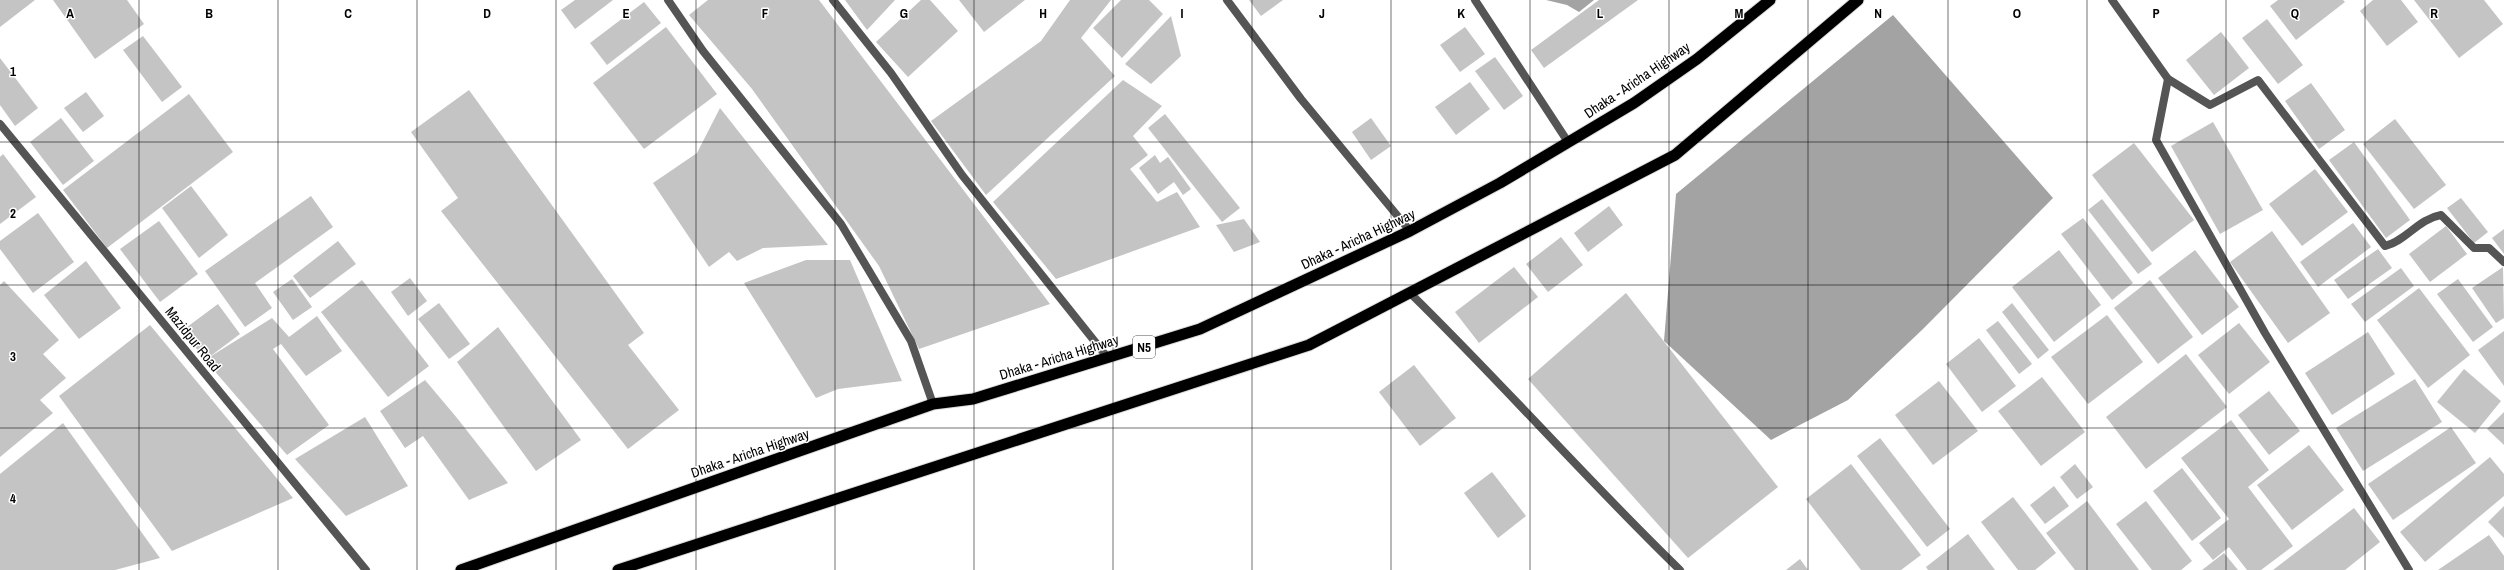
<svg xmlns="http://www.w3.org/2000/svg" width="2504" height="570" font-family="'Archivo Narrow',sans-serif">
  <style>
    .water { fill: #a3a3a3 }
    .building { fill: #c4c4c4 }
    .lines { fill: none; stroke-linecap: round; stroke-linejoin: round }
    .trunk-casing { stroke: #dbdbdb; stroke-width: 13 }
    .minor { stroke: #555; stroke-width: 8 }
    .trunk { stroke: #000; stroke-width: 11 }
    .grid { fill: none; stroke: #000; stroke-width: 1; stroke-opacity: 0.55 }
    .labels { text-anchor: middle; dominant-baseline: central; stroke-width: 3; stroke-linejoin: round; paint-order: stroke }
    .shield { fill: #fff; stroke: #4c4c4c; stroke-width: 1 }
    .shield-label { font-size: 13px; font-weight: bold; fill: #000 }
    .street-label { font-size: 14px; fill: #000; stroke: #fff }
    .grid-label { font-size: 13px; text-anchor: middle; font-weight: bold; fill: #000; stroke: #fff; stroke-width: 3; stroke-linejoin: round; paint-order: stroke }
  </style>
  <rect width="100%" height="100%" fill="#fff"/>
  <!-- water -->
  <g class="water">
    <path d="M1546,0h48l-15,12 -12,-7z"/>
    <path d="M1893,15l160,183 -130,131 -75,71 -77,40 -107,-99 12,-147z"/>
  </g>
  <!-- building -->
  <g class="building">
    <path d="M0,0h35l-35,27z"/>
    <path d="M53,0h74l17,24 -49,35z"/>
    <path d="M575,0h38l-38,29 -14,-19z"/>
    <path d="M708,0h111l231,304 -131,45 -40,-83 -127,-177 -63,-74z"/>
    <path d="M845,0h50l-28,30z"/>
    <path d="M921,0h9l28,31 -50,46 -32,-35z"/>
    <path d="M959,0h66l-41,32z"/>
    <path d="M1070,0h41l-30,38 34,38 -129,119 -55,-74 110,-80z"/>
    <path d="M1121,0h28l14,14 -41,44 -29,-30z"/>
    <path d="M1249,0h34l-22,16z"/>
    <path d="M1599,0h39l-94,68 -13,-18z"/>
    <path d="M2278,0h65l2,2 -49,38 -26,-34z"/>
    <path d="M2373,0h28l17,22 -31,24 -27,-35z"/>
    <path d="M2414,0h70l19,24 -44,34z"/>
    <path d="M644,2l17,21 -54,42 -17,-22z"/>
    <path d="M1171,16l10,40 -30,28 -26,-20z"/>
    <path d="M2267,19l36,46 -25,19 -36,-46z"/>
    <path d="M666,27l51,67 -73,55 -51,-66z"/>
    <path d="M1465,27l20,27 -25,18 -20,-27z"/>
    <path d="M2221,32l28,36 -35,27 -28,-35z"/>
    <path d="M143,36l39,51 -20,15 -39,-52z"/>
    <path d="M1495,57l28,39 -19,14 -29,-39z"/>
    <path d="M0,58l38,50 -23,18 -15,-21z"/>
    <path d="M1123,80l39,26 -29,30 15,19 -18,14 27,33 20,-10 23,35 -144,52 -63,-77z"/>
    <path d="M1470,82l20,27 -34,26 -21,-28z"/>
    <path d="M2311,83l34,47 -26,19 -34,-48z"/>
    <path d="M469,90l175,243 -16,12 51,65 -51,39 -187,-238 17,-13 -47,-66z"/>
    <path d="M86,92l18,24 -21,16 -19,-24z"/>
    <path d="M189,94l44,58 -126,96 -44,-58z"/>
    <path d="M720,108l108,137 -65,3 -26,13 -8,-9 -20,15 -56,-84 44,-30z"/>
    <path d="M1165,114l75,94 -18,14 -74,-94z"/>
    <path d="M61,118l33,43 -31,24 -33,-43z"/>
    <path d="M1371,118l20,28 -20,14 -19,-28z"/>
    <path d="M2395,119l51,66 -32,24 -51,-65z"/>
    <path d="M2213,122l50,88 -43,24 -49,-88z"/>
    <path d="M2354,142l56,78 -24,18 -57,-78z"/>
    <path d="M2134,143l60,77 -42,32 -60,-77z"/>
    <path d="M3,154l33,43 -36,27v-67z"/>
    <path d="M1155,155l5,8 8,-6 23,32 -8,6 -9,-13 -16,12 -19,-26z"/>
    <path d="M2315,169l33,43 -46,34 -33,-42z"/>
    <path d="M191,186l37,49 -29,23 -37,-50z"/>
    <path d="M311,196l22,31 -78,56 17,25 -27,19 -40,-56z"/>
    <path d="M2461,198l27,34 -14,11 -27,-35z"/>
    <path d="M2102,199l50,65 -14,10 -50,-64z"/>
    <path d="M1609,206l14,19 -35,27 -14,-19z"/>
    <path d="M38,213l36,49 -41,31 -33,-44v-8z"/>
    <path d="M2083,218l50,65 -21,17 -51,-66z"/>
    <path d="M1244,219l16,23 -26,10 -18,-27z"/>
    <path d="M159,221l39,53 -38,28 -40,-53z"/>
    <path d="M2353,223l18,24 -53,40 -18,-25z"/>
    <path d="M2446,226l21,28 -37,28 -21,-28z"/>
    <path d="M2504,229v25l-12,-16z"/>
    <path d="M2272,231l58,82 -42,30 -58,-81z"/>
    <path d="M1561,237l22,28 -35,27 -22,-28z"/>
    <path d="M338,241l18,23 -46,34 -17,-22z"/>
    <path d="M2378,249l14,19 -44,31 -14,-19z"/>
    <path d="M2059,250l42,55 -47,37 -42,-55z"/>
    <path d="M2195,250l44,57 -37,28 -44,-57z"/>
    <path d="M806,260h44l52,121 -64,8 -22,9 -72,-115z"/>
    <path d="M86,261l35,47 -42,31 -35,-44z"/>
    <path d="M1514,267l24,30 -59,46 -24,-31z"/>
    <path d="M2503,267l1,51 -8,5 -24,-35z"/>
    <path d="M2401,268l13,18 -49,36 -14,-18z"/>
    <path d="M410,278l17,23 -19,15 -17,-24z"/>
    <path d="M292,279l20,28 -19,13 -20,-28z"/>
    <path d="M2458,279l35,48 -20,15 -36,-48z"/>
    <path d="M362,280l67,86 -41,31 -67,-85z"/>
    <path d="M2150,280l43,57 -35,27 -44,-56z"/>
    <path d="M4,281l55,59 -16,14 23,24 -26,22 13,13 -53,44v-172z"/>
    <path d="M2419,288l51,67 -42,33 -51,-68z"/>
    <path d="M1626,293l152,194 -90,71 -160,-179z"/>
    <path d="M439,303l31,41 -21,15 -31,-40z"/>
    <path d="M2012,303l37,47 -11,9 -36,-47z"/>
    <path d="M218,304l22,30 -32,24 64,-40 17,19 28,-21 25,35 -36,25 -25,-32 -8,5 56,76 -42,30 -82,-95 -22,-30z"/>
    <path d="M2107,315l36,47 -55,42 -37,-47z"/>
    <path d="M1998,321l34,43 -13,10 -33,-44z"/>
    <path d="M2239,323l31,39 -41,32 -31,-39z"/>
    <path d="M150,325l143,173 -121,53 -113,-155z"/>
    <path d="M498,327l83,113 -45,31 -79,-109z"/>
    <path d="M2504,331v55l-26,-36z"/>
    <path d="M2368,332l27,42 -63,41 -27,-42z"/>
    <path d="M1979,338l37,48 -34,26 -36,-48z"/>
    <path d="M2186,354l41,53 -81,62 -40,-52z"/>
    <path d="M1414,365l42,53 -36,28 -41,-54z"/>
    <path d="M2464,369l37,32 -26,32 -38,-31z"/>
    <path d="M2042,377l43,55 -44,34 -43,-55z"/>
    <path d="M2415,379l27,43 -79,49 -27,-43z"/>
    <path d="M425,380l32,38 51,65 -39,17 -46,-64 -18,12 -25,-37z"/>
    <path d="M1939,381l39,50 -45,34 -38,-50z"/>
    <path d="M2269,391l31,40 -31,24 -31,-40z"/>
    <path d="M2504,412v33l-17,-16z"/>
    <path d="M365,417l43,69 -62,30 -51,-57z"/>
    <path d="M2231,420l38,50 -21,17 45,59 -32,24h-14l-18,-23 -16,13 -14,-17 30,-24 -48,-61z"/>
    <path d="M63,423l97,135 -45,12h-115v-96z"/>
    <path d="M2451,427l25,36 -83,57 -25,-36z"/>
    <path d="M1880,438l70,91 -23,18 -70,-91z"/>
    <path d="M2309,445l35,45 -52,40 -35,-45z"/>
    <path d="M2490,457l14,17v22l-79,66 -25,-30z"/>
    <path d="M1851,464l70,91 -20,15h-40l-55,-71z"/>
    <path d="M2075,464l18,23 -16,12 -17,-22z"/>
    <path d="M2182,468l39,50 -29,23 -39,-50z"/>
    <path d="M1492,472l34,44 -28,22 -34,-45z"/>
    <path d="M2054,486l15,20 -24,18 -15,-19z"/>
    <path d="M2013,497l43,56 -21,17h-17l-37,-48z"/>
    <path d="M2087,501l52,69h-64l-29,-37z"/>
    <path d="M2146,501l46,60 -11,9h-29l-36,-46z"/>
    <path d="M2504,506v32l-16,-16z"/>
    <path d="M2354,508l26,34 -35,28h-72z"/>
    <path d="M1968,534l27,36h-67l-2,-3z"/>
    <path d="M2489,535l15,21v14h-66z"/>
    <path d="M2224,553l14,17h-36z"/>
    <path d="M1800,559l8,11h-22z"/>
  </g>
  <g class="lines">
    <!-- trunk casing -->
    <g class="trunk-casing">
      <g id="trunk">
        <path d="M461,570l472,-166 40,-5 227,-70 210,-98 90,-48 134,-80 63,-44 73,-59"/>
        <path d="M618,570l691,-225 366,-190 183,-155"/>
      </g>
    </g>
    <!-- minor -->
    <g class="minor">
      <path d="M668,0l35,51 138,173 70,117 22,63"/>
      <path d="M833,0l58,73 71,102 146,183"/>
      <path d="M1227,0l74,99 109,132"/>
      <path d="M1475,0l93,142"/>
      <path d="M2112,0l56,79 -12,61 109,193 144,237"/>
      <path d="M2168,79l42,26 48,-25 127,166c21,-5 33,-27 56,-31l33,33h15l15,14"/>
      <path d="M0,124l366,446"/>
      <path d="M1410,293c92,90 177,187 270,277"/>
    </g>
    <!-- trunk -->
    <use href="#trunk" class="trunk"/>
  </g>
  <!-- grid -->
  <path class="grid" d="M139,0v570M278,0v570M417,0v570M556,0v570M696,0v570M835,0v570M974,0v570M1113,0v570M1252,0v570M1391,0v570M1530,0v570M1669,0v570M1808,0v570M1948,0v570M2087,0v570M2226,0v570M2365,0v570M0,142h2504M0,285h2504M0,428h2504"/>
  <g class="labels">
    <!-- shield labels -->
    <rect class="shield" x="1133" y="336" width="22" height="22" rx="3"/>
    <g class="shield-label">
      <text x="1144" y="347">N5</text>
    </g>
    <!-- street labels -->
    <g class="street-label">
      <text transform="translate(1637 80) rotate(-34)">Dhaka - Aricha Highway</text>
      <text transform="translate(1358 239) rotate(-25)">Dhaka - Aricha Highway</text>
      <text transform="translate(193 339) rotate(51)">Mazidpur Road</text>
      <text transform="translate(1059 357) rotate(-17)">Dhaka - Aricha Highway</text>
      <text transform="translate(750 453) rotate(-19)">Dhaka - Aricha Highway</text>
    </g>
  </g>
  <g class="grid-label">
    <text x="70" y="18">A</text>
    <text x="209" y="18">B</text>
    <text x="348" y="18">C</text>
    <text x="487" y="18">D</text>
    <text x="626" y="18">E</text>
    <text x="765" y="18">F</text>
    <text x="904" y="18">G</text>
    <text x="1043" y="18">H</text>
    <text x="1182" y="18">I</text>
    <text x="1322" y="18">J</text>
    <text x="1461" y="18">K</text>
    <text x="1600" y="18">L</text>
    <text x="1739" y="18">M</text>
    <text x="1878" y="18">N</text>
    <text x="2017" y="18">O</text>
    <text x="2156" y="18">P</text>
    <text x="2295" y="18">Q</text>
    <text x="2434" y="18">R</text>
    <text x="13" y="76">1</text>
    <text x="13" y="218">2</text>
    <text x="13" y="361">3</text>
    <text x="13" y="503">4</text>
  </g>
</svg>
